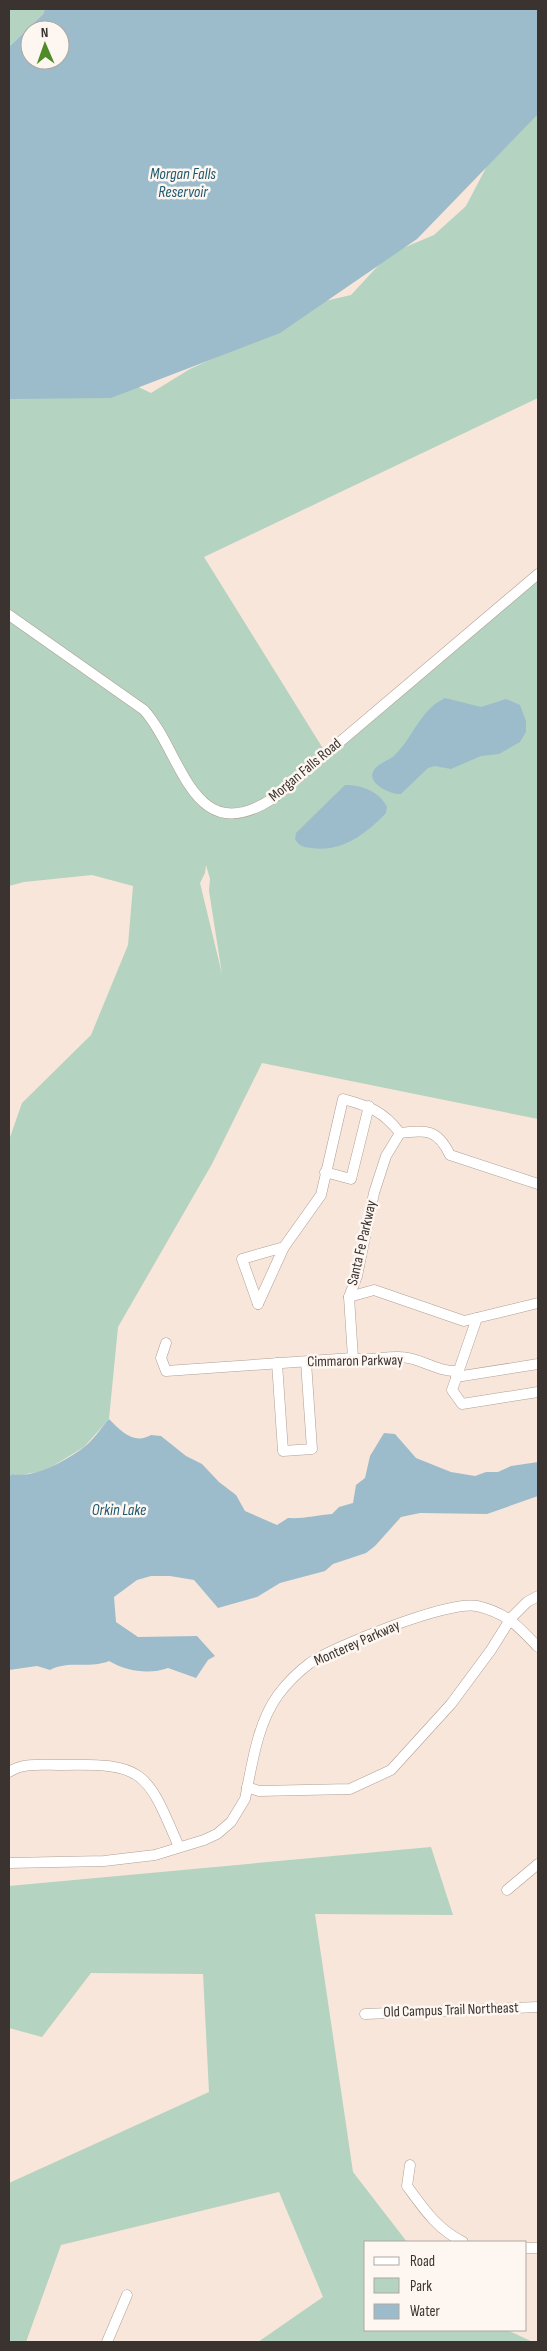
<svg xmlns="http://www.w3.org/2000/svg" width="547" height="2351" font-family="'Sofia Sans Condensed',sans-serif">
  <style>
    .green { fill: #b4d3c1; fill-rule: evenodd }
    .water { fill: #9cbccc; fill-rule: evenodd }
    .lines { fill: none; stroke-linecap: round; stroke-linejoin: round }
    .minor-casing { stroke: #af9f94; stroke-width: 11 }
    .minor { stroke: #fff; stroke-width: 10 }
    .labels { text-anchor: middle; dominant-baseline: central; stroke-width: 5; stroke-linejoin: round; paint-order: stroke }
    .street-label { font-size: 15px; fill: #3a332f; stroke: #fdf6f1 }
    .water-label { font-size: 16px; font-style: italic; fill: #1d5870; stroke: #fdf6f1 }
  </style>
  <rect width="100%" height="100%" fill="#f8e6da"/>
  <!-- green -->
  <g class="green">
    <path d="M9,9h36l-2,5 -34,33z"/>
    <path d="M538,113v285l-334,159 123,198 211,-175v539l-276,-56 -50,101 -94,163 -9,92 -25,28 -41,25 -13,1 -9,3 -9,-2 -3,3v-337l13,-37 69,-68 37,-90 5,-59 -41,-11 -68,7 -15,4v-655l108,146 34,16 39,-24 55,-25 50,-36 56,-13 38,-41 45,-19 32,-29 48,-92zM206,865l4,14 -1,12 13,83 -22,-91 5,-10z"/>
    <path d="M431,1847l22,68 -138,-1 38,258 54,70h-41v88h141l26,12h-275l65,-45 -44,-105 -218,53 -35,97h-17v-159l200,-91 -6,-118 -112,-1 -49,64 -33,-9v-142z"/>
  </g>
  <!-- water -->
  <g class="water">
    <path d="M45,9h493v105l-121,125 -137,94 -169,65 -101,1 -1,-352 34,-33zM30,30h30v30h-30z"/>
    <path d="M445,698l36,9 25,-8 14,6 6,16v11l-6,10 -21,12 -18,2 -30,13 -16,-3 -7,2 -27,26c-10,1 -36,-11 -27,-24 3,-6 16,-10 21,-15 19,-19 25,-45 50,-57z"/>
    <path d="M345,785c17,0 35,7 42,22l-1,6c-20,21 -45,40 -75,35 -8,-1 -12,-2 -16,-9l1,-6z"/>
    <path d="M109,1419c12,12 25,26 42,16l10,1 25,20 16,8 17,18 17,13 9,16 32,14 11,-7c16,1 29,-3 44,-4l7,-7 14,-4 3,-18 9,-7 5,-22 14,-23 11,1 21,24 35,14 24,4 11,-4h12l13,-6 27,-4v34l-51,18 -67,-1 -19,4 -26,29 -9,7 -33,11 -8,7 -45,12 -23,14 -39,11 -24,-28 -24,-4h-19l-14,4 -23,17 2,25 22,15 59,-1 18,20 -7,4 -12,18 -28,-10c-19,7 -42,3 -59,-7 -19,8 -41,-1 -59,9l-13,-4 -28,4v-193l3,-3c22,5 53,-13 71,-26 10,-7 18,-20 26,-29z"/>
  </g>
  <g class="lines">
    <!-- minor casing -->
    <g class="minor-casing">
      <g id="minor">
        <path d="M9,615l135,95c39,43 48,143 131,87l263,-223"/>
        <path d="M325,1172l26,7 18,-73"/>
        <path d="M349,1297l25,-7 90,31 74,-18"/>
        <path d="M258,1304l26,-57 37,-52 22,-96c26,7 40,12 57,34 27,-4 38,-3 50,22l88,29"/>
        <path d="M258,1304l-16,-45 42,-12"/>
        <path d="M477,1318l-25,72 10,14 76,-12"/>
        <path d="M166,1343l-5,15 5,13 187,-13c16,4 30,-2 47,-1 20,0 35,15 58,14"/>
        <path d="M353,1358l-4,-61 8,-21 17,-83 12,-37 14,-23"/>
        <path d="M277,1363l6,88 29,-2 -6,-87"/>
        <path d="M456,1377l82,-13"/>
        <path d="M9,1772c14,-10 36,-7 53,-7 83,-2 85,7 117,82"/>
        <path d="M247,1787l12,4 91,-2 41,-19 60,-66 40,-54 20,-32 16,-16 11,-6"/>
        <path d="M9,1863l95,-2 51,-6 49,-15 13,-6 14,-12 14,-23c7,-34 12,-75 33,-104 9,-12 20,-23 32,-32 25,-17 139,-63 167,-57 30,7 41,20 61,41"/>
        <path d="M507,1890l31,-26"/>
        <path d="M365,2014l173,-7"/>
        <path d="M410,2165l-3,21c17,23 30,43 56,56"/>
        <path d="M526,2248h12"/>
        <path d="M107,2342l20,-47"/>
      </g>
    </g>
    <!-- minor -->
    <use href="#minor" class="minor"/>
  </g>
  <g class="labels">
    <!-- street labels -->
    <g class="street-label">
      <text transform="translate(305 770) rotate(-40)">Morgan Falls Road</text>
      <text transform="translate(362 1243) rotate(-77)">Santa Fe Parkway</text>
      <text transform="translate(355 1361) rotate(-1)">Cimmaron Parkway</text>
      <text transform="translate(357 1643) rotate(-24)">Monterey Parkway</text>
      <text transform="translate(451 2010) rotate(-2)">Old Campus Trail Northeast</text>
    </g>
    <!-- water labels -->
    <g class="water-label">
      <text x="183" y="174">Morgan Falls<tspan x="183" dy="18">Reservoir</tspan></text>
      <text x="119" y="1510">Orkin Lake</text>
    </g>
  </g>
  <!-- border -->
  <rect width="547" height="2351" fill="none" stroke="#3a332f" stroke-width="20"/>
  <!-- legend -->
  <rect x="364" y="2241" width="162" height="90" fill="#fdf6f1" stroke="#afa8a3"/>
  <rect x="374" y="2257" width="25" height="8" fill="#ffffff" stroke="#afa8a3"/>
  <text x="410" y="2266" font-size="15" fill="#3a332f">Road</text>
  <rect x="374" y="2278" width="25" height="15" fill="#b4d3c1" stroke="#afa8a3"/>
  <text x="410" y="2291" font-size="15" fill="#3a332f">Park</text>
  <rect x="374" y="2304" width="25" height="15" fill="#9cbccc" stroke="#afa8a3"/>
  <text x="410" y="2316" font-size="15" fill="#3a332f">Water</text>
  <!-- north arrow -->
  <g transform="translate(45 45) rotate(358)"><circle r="24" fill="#fdf6f1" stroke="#afa8a3"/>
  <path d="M0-4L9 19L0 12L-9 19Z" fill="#4f8b29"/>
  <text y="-8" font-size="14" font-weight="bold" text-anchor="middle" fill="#3a332f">N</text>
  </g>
</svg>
